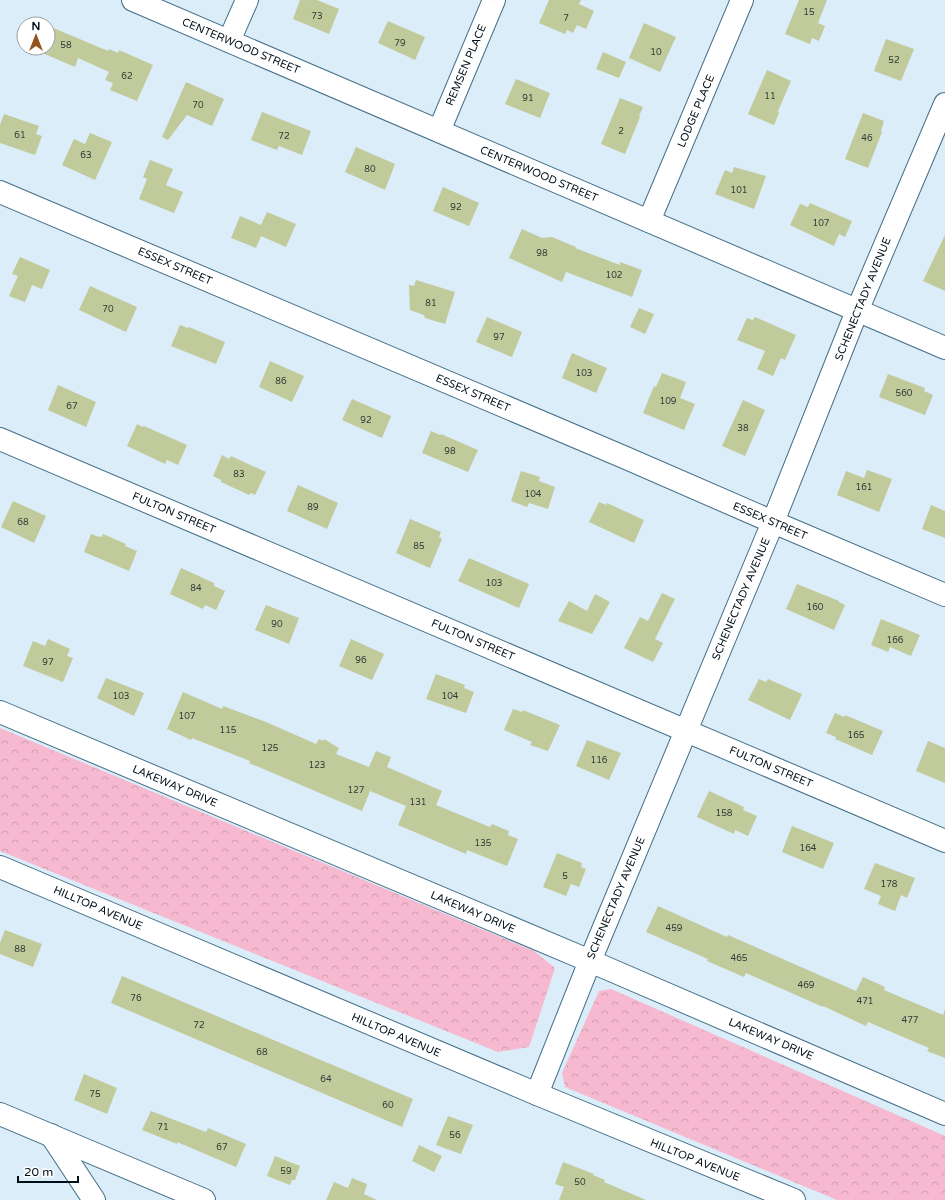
<svg xmlns="http://www.w3.org/2000/svg" width="945" height="1200" font-family="'Varela Round',sans-serif">
  <style>
    .forest { fill: url(#forest-crowns) }
    .building { fill: #c1ca9b }
    .lines { fill: none; stroke-linecap: round; stroke-linejoin: round }
    .minor-casing { stroke: #426e87; stroke-width: 24 }
    .minor { stroke: #fff; stroke-width: 22 }
    .labels { text-anchor: middle; dominant-baseline: central; stroke-width: 4; stroke-linejoin: round; paint-order: stroke }
    .number-label { font-size: 9px; fill: #303d38 }
    .street-label { font-size: 11px; fill: #000e17; stroke: #fff }
  </style>
  <defs>
    <pattern id="forest-crowns" width="20" height="18" patternUnits="userSpaceOnUse"><rect width="20" height="18" fill="#f6b9cf"/><path d="M2 6a3 3 0 1 1 6 0M12 15a3 3 0 1 1 6 0" fill="none" stroke="#d19eb1"/></pattern>
  </defs>
  <rect width="100%" height="100%" fill="#dbedf9"/>
  <!-- forest -->
  <g class="forest">
    <path d="M0,728l534,223 21,17 -26,79 -31,5 -498,-201z"/>
    <path d="M611,989l334,147v64h-108l-272,-113 -3,-14 37,-82z"/>
  </g>
  <!-- building -->
  <g class="building">
    <path d="M300,0h17l22,9 -10,25 -36,-15z"/>
    <path d="M549,0h32l-2,4 15,7 -8,18 -9,-4 -4,8 -6,-3 -2,4 -26,-11z"/>
    <path d="M799,0h28l-9,23 7,3 -6,15 -7,-3 -2,6 -25,-10z"/>
    <path d="M388,21l37,16 -10,23 -37,-17z"/>
    <path d="M644,23l32,14 -16,35 -31,-14z"/>
    <path d="M51,27l57,24 1,-2 9,4 1,-3 34,15 -16,36 -27,-11 3,-7 -8,-3 4,-8 -31,-14 -3,9 -35,-15 2,-4h6v-14z"/>
    <path d="M886,39l28,10 -13,32 -27,-10z"/>
    <path d="M603,52l23,10 -7,16 -23,-9z"/>
    <path d="M767,70l24,11 -13,30 1,2 -5,12 -26,-11z"/>
    <path d="M516,79l34,14 -10,25 -35,-14z"/>
    <path d="M186,82l38,17 -12,27 -25,-11 -19,25 -6,-3z"/>
    <path d="M620,98l23,9 -4,9 1,1 -15,37 -24,-10z"/>
    <path d="M262,112l49,19 -9,24 -23,-9 -2,4 -26,-10z"/>
    <path d="M863,113l21,8 -3,10 1,1 -14,36 -23,-9z"/>
    <path d="M4,114l35,12 -3,8 6,2 -7,19 -35,-12v-18z"/>
    <path d="M90,133l22,9 -17,38 -33,-15 12,-26 11,5z"/>
    <path d="M356,147l39,17 -10,26 -40,-18z"/>
    <path d="M150,160l23,9 -7,16 17,7 -9,21 -35,-14 8,-20 -4,-2z"/>
    <path d="M734,167l32,9 -12,33 -39,-15 10,-24 7,3z"/>
    <path d="M443,187l36,16 -10,23 -36,-15z"/>
    <path d="M810,203l42,18 -7,16 -6,-3 -5,12 -44,-21 10,-21 8,3z"/>
    <path d="M267,212l29,12 -10,23 -25,-11 -5,12 -25,-10 9,-22 21,9z"/>
    <path d="M522,229l20,9 10,-1 24,10 -1,1 45,17v-3l22,8 -10,27 -66,-25 -4,10 -53,-24z"/>
    <path d="M945,235v56l-22,-10z"/>
    <path d="M20,257l30,13 -8,19 -10,-4 -7,17 -16,-6 9,-20 -6,-2z"/>
    <path d="M416,280l39,12 -10,32 -20,-6 -1,-3 -14,-5 -1,-25 5,1z"/>
    <path d="M90,286l47,21 -11,25 -47,-22z"/>
    <path d="M639,308l15,6 -9,20 -15,-7z"/>
    <path d="M487,317l35,15 -10,25 -36,-15z"/>
    <path d="M755,317l41,18 -11,25 -4,-2 -8,18 -16,-7 8,-18 -28,-11 10,-22 6,2z"/>
    <path d="M180,325l8,3 1,-1 36,15 -9,22 -45,-18z"/>
    <path d="M572,353l35,15 -11,25 -34,-15z"/>
    <path d="M270,361l34,15 -12,26 -33,-15z"/>
    <path d="M662,373l24,9 -6,16 15,6 -11,26 -41,-17 11,-27 2,1z"/>
    <path d="M888,374l37,14 -1,3 9,4 -8,20 -46,-18z"/>
    <path d="M58,385l38,17 -10,25 -38,-17z"/>
    <path d="M352,399l39,17 -9,22 -40,-18z"/>
    <path d="M743,400l22,10 -20,46 -23,-10z"/>
    <path d="M137,424l6,3 1,-1 43,19 -9,20 -11,-5 -2,4 -38,-18z"/>
    <path d="M431,431l9,4 1,-1 37,16 -10,22 -46,-19z"/>
    <path d="M222,455l7,4 2,-3 35,16 -11,23 -4,-2 -2,2 -28,-13v-2l-8,-4z"/>
    <path d="M867,470l25,9 -13,33 -42,-17 9,-24 18,7z"/>
    <path d="M521,471l19,6 -1,4 16,6 -7,22 -19,-6 -2,4 -16,-6z"/>
    <path d="M298,485l40,18 -11,26 -40,-18z"/>
    <path d="M13,501l33,15 -12,27 -33,-16z"/>
    <path d="M599,502l7,3 1,-2 37,17 -10,23 -45,-21z"/>
    <path d="M931,505l14,6v27l-23,-9z"/>
    <path d="M410,519l31,13 -2,5 3,2 -12,29 -34,-15z"/>
    <path d="M91,534l8,3v-1l3,1 1,-3 23,10 -1,2 12,5 -8,20 -45,-19z"/>
    <path d="M469,558l60,26 -10,24 -61,-27z"/>
    <path d="M181,568l33,15v3l11,5 -9,19 -11,-5 -2,4 -33,-15z"/>
    <path d="M797,584l42,17v1l6,3 -11,25 -48,-21z"/>
    <path d="M662,593l13,6 -20,40 8,4 -10,19 -29,-14 16,-31 8,4z"/>
    <path d="M595,594l15,8 -18,32 -34,-13 11,-20 18,10z"/>
    <path d="M266,605l33,13 -10,26 -34,-14z"/>
    <path d="M881,619l39,16 -9,21 -21,-9 -2,5 -17,-7z"/>
    <path d="M48,639l22,10 -3,7 6,2 -10,24 -40,-16 10,-25 12,5z"/>
    <path d="M351,639l33,15 -12,26 -33,-14z"/>
    <path d="M436,674l29,11 -1,3 10,4 -8,21 -40,-14z"/>
    <path d="M106,678l38,15 -10,23 -37,-18z"/>
    <path d="M759,679l7,3 2,-3 34,15 -12,26 -42,-20z"/>
    <path d="M183,692l39,17 1,-3 43,16 50,22 3,-5 4,2 1,-2 15,9 -3,6 33,13 7,-16 15,6 -4,10 55,24 -6,14 54,22 2,-3 17,7 -1,4 10,4 -11,27 -40,-16 -1,4 -68,-29 8,-19 -36,-15 -8,20 -113,-48 1,-2 -58,-23 -1,2 -24,-11z"/>
    <path d="M513,709l9,3 1,-2 37,15 -12,26 -18,-6 2,-3 -28,-12z"/>
    <path d="M835,713l9,4 1,-2 38,16 -11,24 -37,-16 1,-2 -10,-4z"/>
    <path d="M587,740l34,13 -12,27 -33,-14z"/>
    <path d="M928,741l17,7v35l-29,-12z"/>
    <path d="M709,791l35,16 -1,3 14,6 -9,20 -13,-6 -1,4 -37,-17z"/>
    <path d="M792,826l42,17 -11,26 -41,-17z"/>
    <path d="M557,853l25,10 -1,4 5,2 -7,18 -8,-3 -5,12 -23,-9z"/>
    <path d="M875,863l40,15 -8,20 -6,-3 -6,16 -17,-7 3,-8 -17,-7z"/>
    <path d="M658,906l69,31 1,-2 128,56 7,-14 22,10 -1,3 59,25 2,-6v49l-18,-7 2,-3 -61,-26 -2,4 -43,-20v1l-77,-34 -2,4 -37,-16 1,-2 -62,-27z"/>
    <path d="M5,930l37,14 -9,23 -33,-13v-11z"/>
    <path d="M122,976l291,123 -11,28 -291,-124z"/>
    <path d="M84,1074l33,14 -10,26 -33,-14z"/>
    <path d="M151,1111l55,21 2,-4 38,16 -10,23 -59,-25v2l-35,-14z"/>
    <path d="M448,1116l25,9 -12,29 -25,-9z"/>
    <path d="M419,1145l23,11 -8,16 -22,-11z"/>
    <path d="M275,1156l25,10 -5,14h-3l-2,5 -23,-9z"/>
    <path d="M563,1162l31,12 -1,1 12,5 -1,2 42,18h-87l5,-13 -9,-3z"/>
    <path d="M352,1178l15,6 -3,10 13,6h-51l8,-18 14,6z"/>
  </g>
  <g class="lines">
    <!-- minor casing -->
    <g class="minor-casing">
      <g id="minor">
        <path d="M133,0l812,348"/>
        <path d="M229,41l18,-41"/>
        <path d="M439,131l55,-131"/>
        <path d="M0,192l626,266 147,64 172,73"/>
        <path d="M649,221l93,-221"/>
        <path d="M0,439l945,402"/>
        <path d="M0,712l590,249 355,153"/>
        <path d="M0,867l537,227 257,106"/>
        <path d="M537,1094l53,-133 183,-439 84,-211 88,-207"/>
        <path d="M0,1114l204,86"/>
        <path d="M51,1135l43,65"/>
      </g>
    </g>
    <!-- minor -->
    <use href="#minor" class="minor"/>
  </g>
  <g class="labels">
    <!-- number labels -->
    <g class="number-label">
      <text x="809" y="12">15</text>
      <text x="317" y="16">73</text>
      <text x="566" y="18">7</text>
      <text x="400" y="43">79</text>
      <text x="66" y="45">58</text>
      <text x="656" y="52">10</text>
      <text x="894" y="60">52</text>
      <text x="127" y="76">62</text>
      <text x="770" y="96">11</text>
      <text x="528" y="98">91</text>
      <text x="198" y="105">70</text>
      <text x="621" y="131">2</text>
      <text x="20" y="135">61</text>
      <text x="284" y="136">72</text>
      <text x="867" y="138">46</text>
      <text x="86" y="155">63</text>
      <text x="370" y="169">80</text>
      <text x="739" y="190">101</text>
      <text x="456" y="207">92</text>
      <text x="821" y="223">107</text>
      <text x="542" y="253">98</text>
      <text x="614" y="275">102</text>
      <text x="431" y="303">81</text>
      <text x="108" y="309">70</text>
      <text x="499" y="337">97</text>
      <text x="584" y="373">103</text>
      <text x="281" y="381">86</text>
      <text x="904" y="393">560</text>
      <text x="668" y="401">109</text>
      <text x="72" y="406">67</text>
      <text x="366" y="420">92</text>
      <text x="743" y="428">38</text>
      <text x="450" y="451">98</text>
      <text x="239" y="474">83</text>
      <text x="864" y="487">161</text>
      <text x="533" y="494">104</text>
      <text x="313" y="507">89</text>
      <text x="23" y="522">68</text>
      <text x="419" y="546">85</text>
      <text x="494" y="583">103</text>
      <text x="196" y="588">84</text>
      <text x="815" y="607">160</text>
      <text x="277" y="624">90</text>
      <text x="895" y="640">166</text>
      <text x="361" y="660">96</text>
      <text x="48" y="662">97</text>
      <text x="121" y="696">103</text>
      <text x="450" y="696">104</text>
      <text x="187" y="716">107</text>
      <text x="228" y="730">115</text>
      <text x="856" y="735">165</text>
      <text x="270" y="748">125</text>
      <text x="599" y="760">116</text>
      <text x="317" y="765">123</text>
      <text x="356" y="790">127</text>
      <text x="418" y="802">131</text>
      <text x="724" y="813">158</text>
      <text x="483" y="843">135</text>
      <text x="808" y="848">164</text>
      <text x="565" y="876">5</text>
      <text x="889" y="884">178</text>
      <text x="674" y="928">459</text>
      <text x="20" y="949">88</text>
      <text x="739" y="958">465</text>
      <text x="806" y="985">469</text>
      <text x="136" y="998">76</text>
      <text x="865" y="1001">471</text>
      <text x="910" y="1020">477</text>
      <text x="199" y="1025">72</text>
      <text x="262" y="1052">68</text>
      <text x="326" y="1079">64</text>
      <text x="95" y="1094">75</text>
      <text x="388" y="1105">60</text>
      <text x="163" y="1127">71</text>
      <text x="455" y="1135">56</text>
      <text x="222" y="1147">67</text>
      <text x="286" y="1171">59</text>
      <text x="580" y="1182">50</text>
    </g>
    <!-- street labels -->
    <g class="street-label">
      <text transform="translate(241 46) rotate(23)">CENTERWOOD STREET</text>
      <text transform="translate(466 65) rotate(-67)">REMSEN PLACE</text>
      <text transform="translate(696 111) rotate(-67)">LODGE PLACE</text>
      <text transform="translate(539 174) rotate(23)">CENTERWOOD STREET</text>
      <text transform="translate(175 266) rotate(23)">ESSEX STREET</text>
      <text transform="translate(863 299) rotate(-68)">SCHENECTADY AVENUE</text>
      <text transform="translate(473 393) rotate(23)">ESSEX STREET</text>
      <text transform="translate(174 513) rotate(23)">FULTON STREET</text>
      <text transform="translate(770 521) rotate(23)">ESSEX STREET</text>
      <text transform="translate(741 599) rotate(-67)">SCHENECTADY AVENUE</text>
      <text transform="translate(473 640) rotate(23)">FULTON STREET</text>
      <text transform="translate(771 767) rotate(23)">FULTON STREET</text>
      <text transform="translate(175 786) rotate(23)">LAKEWAY DRIVE</text>
      <text transform="translate(616 898) rotate(-67)">SCHENECTADY AVENUE</text>
      <text transform="translate(98 908) rotate(23)">HILLTOP AVENUE</text>
      <text transform="translate(473 912) rotate(23)">LAKEWAY DRIVE</text>
      <text transform="translate(396 1035) rotate(23)">HILLTOP AVENUE</text>
      <text transform="translate(771 1039) rotate(23)">LAKEWAY DRIVE</text>
      <text transform="translate(695 1160) rotate(22)">HILLTOP AVENUE</text>
    </g>
  </g>
  <!-- north arrow -->
  <g transform="translate(36 36)"><circle r="19" fill="#ffffff" stroke="#999fa2"/>
  <path d="M0-3L7 15L0 10L-7 15Z" fill="#92521c"/>
  <text y="-6" font-size="11" font-weight="bold" text-anchor="middle" fill="#000e17">N</text>
  </g>
  <!-- scale -->
  <path d="M18 1176v6h60v-6" fill="none" stroke="#000e17" stroke-width="2"/>
  <text x="24" y="1176" font-size="12" fill="#000e17" stroke="#ffffff" stroke-width="3" paint-order="stroke">20 m</text>
</svg>
